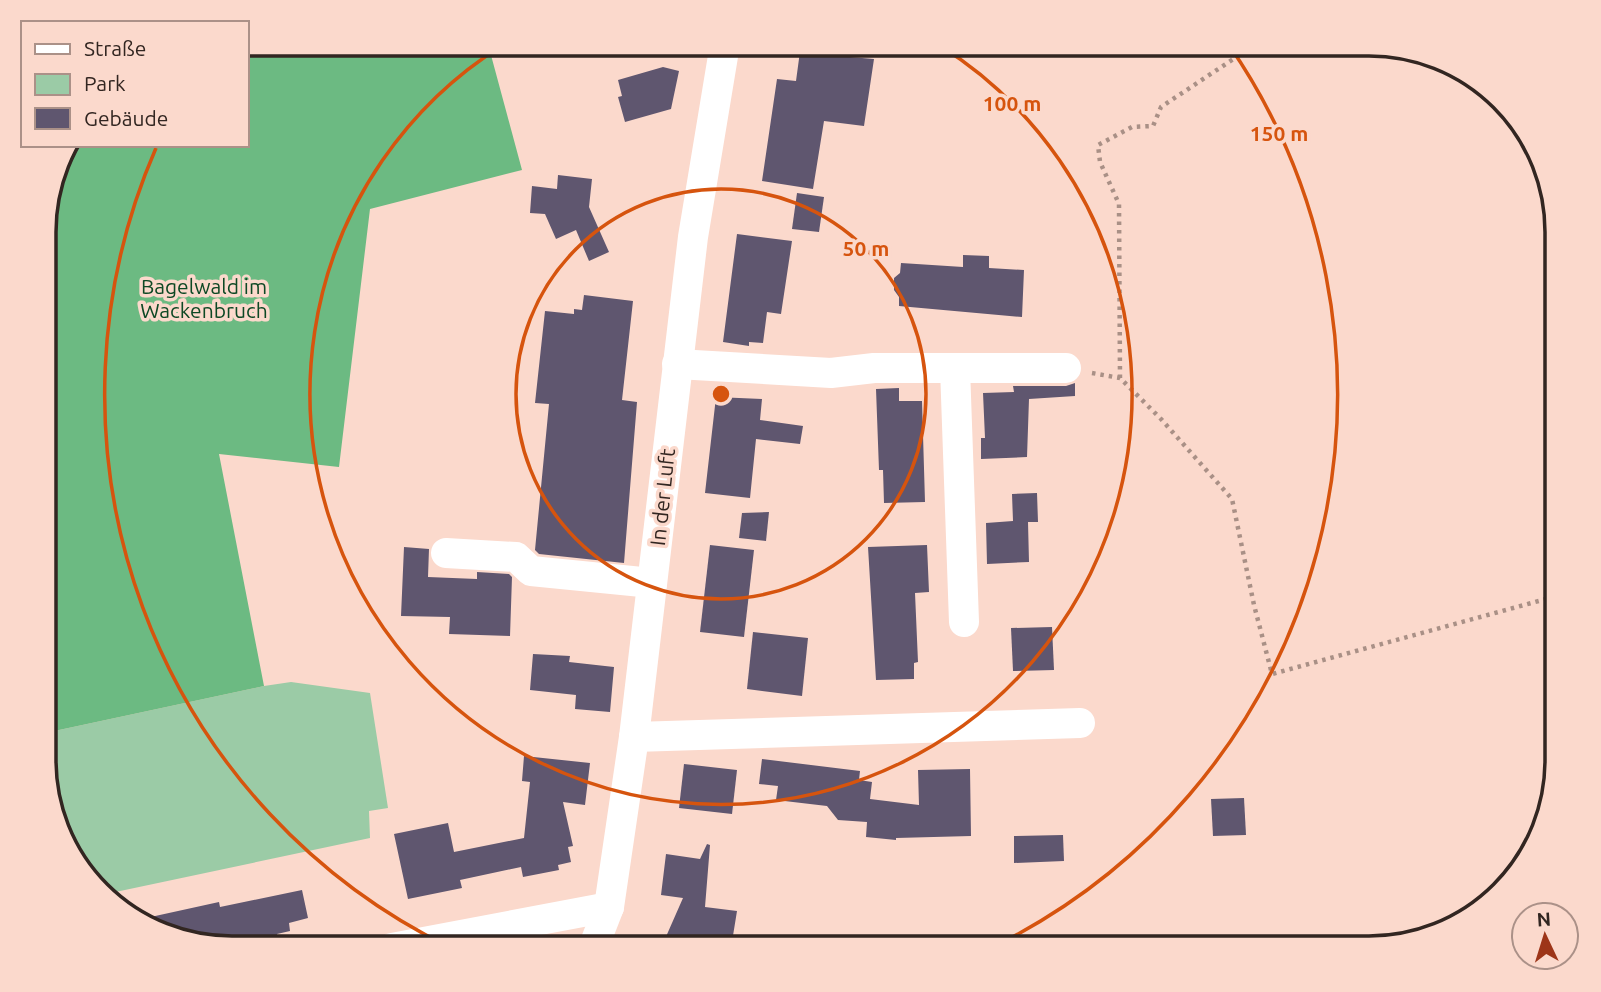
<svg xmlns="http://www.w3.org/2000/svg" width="1601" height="992" font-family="Ubuntu,sans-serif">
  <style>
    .green { fill: #9bcba6 }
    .forest { fill: #6cba82 }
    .building { fill: #5f566f }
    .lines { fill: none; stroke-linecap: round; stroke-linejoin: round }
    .path { stroke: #a99086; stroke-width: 4.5; stroke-dasharray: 3.5 5; stroke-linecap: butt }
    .minor { stroke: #fff; stroke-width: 30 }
    .ring { fill: none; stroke: #d6540e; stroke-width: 3.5 }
    .labels { text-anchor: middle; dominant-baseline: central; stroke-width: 7; stroke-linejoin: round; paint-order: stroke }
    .park-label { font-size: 21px; fill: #0d4824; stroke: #fbd9cc }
    .street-label { font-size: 21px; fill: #322621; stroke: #fbd9cc }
    .rim { fill: none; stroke: #322621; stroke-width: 3.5 }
    .centre { fill: #d6540e; stroke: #fbd9cc; stroke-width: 3.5 }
    .ring-label { font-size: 21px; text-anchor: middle; font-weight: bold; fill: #d6540e; stroke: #fbd9cc; stroke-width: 7; stroke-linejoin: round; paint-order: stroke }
  </style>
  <rect width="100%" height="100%" fill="#fbd9cc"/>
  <!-- green -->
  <path class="green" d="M291,682l79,11 18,115 -19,3 1,27 -264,56 -37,-40 -24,-70v-51l219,-47z"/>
  <!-- forest -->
  <path class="forest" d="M247,44h241l34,126 -152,39 -31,258 -120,-13 45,232 -219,47v-525l21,-63h181z"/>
  <!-- building -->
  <g class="building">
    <path d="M801,44h40l-3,12 36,3 -10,67 -40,-5 -11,68 -51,-8 15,-102 19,2z"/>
    <path d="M663,67l16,4 -8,38 -46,13 -7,-25 4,-1 -4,-16z"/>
    <path d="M558,175l34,4 -3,28 20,45 -20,9 -13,-31 -20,9 -11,-25 -15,-1 2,-27 25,3z"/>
    <path d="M797,193l27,4 -5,35 -27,-3z"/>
    <path d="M737,234l55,7 -11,73 -14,-2 -4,31 -14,-1v4l-26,-4z"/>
    <path d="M963,255l26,1v12l35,2 -2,47 -123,-11v-9l-5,-7v-12l6,-5 1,-10 62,4z"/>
    <path d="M584,295l49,6 -11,99 15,2 -13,161 -85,-9 -4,-4 14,-146 -14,-1 10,-92 29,3v-5l8,1z"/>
    <path d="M1075,383v13l-46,3 -2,58 -46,2v-21h4l-2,-45 31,-1 -1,-6h53z"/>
    <path d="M899,388v13h23l3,101 -41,1 -1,-33h-4l-3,-81z"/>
    <path d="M716,397l46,2 -2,21 43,6 -3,18 -44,-5 -6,59 -45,-5z"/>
    <path d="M1037,493l1,29h-10l1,40 -42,2 -1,-41 27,-2 -1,-27z"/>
    <path d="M769,512l-3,29 -27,-3 3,-25z"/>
    <path d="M710,545l44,5 -10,87 -44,-5z"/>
    <path d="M927,545l2,47 -14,1 3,69 -4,1v16l-38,1 -8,-133z"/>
    <path d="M404,547l25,2 -1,28 49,2v-7l32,2 3,3 -2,59 -61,-2 1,-17 -49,-1z"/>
    <path d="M1052,627l2,43 -41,1 -2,-43z"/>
    <path d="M753,632l55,6 -6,58 -55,-7z"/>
    <path d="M533,654l37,2 -1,6 45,5 -4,45 -35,-3 1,-14 -46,-5z"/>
    <path d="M524,756l66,7 -5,42 -22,-3 10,44 -5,1 3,15 -13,3 1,5 -36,7 -2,-10 -61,13 2,8 -54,11 -14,-65 54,-11 6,29 70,-14 6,-56 -8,-1z"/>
    <path d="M762,759l98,12 -1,9 13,2 -2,17 49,6 -1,-35 52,-1 1,67 -75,2v2l-30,-3 1,-15 -29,-2 -11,-14 -51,-6 2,-14 -19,-2z"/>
    <path d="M684,764l53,6 -5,44 -53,-6z"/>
    <path d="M1244,798l2,37 -33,1 -2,-37z"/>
    <path d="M1063,835l1,26 -50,2v-27z"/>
    <path d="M707,844l3,1 -5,62 32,4 -6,37h-70l22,-50 -22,-3 5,-41 34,5z"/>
    <path d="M302,890l6,28 -19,5 1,8 -13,3 2,11 -14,3h-33l-95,-28 82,-18 1,5z"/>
  </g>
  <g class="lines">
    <!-- path -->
    <g class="path">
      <path d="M1092,373l28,5 41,41 71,80 22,106 18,69 285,-78"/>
      <path d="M1120,378l-1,-174 -19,-42 -2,-17 34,-18 21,-1 8,-19 95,-63"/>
    </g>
    <!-- minor -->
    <g class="minor">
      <path d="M677,364l154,9 43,-5h192"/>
      <path d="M955,368l9,254"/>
      <path d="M446,553l70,4 15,14 121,12"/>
      <path d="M634,737l446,-14"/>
      <path d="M392,948l217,-41"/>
      <path d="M593,948l16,-41 25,-170 59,-500 32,-193"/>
    </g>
  </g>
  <!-- distance rings -->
  <g class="ring">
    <circle cx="721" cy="394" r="205"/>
    <path d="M939 45A411 411 0 1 1 503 45"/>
    <path d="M451 948A616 616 0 0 1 156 148M1229 45A616 616 0 0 1 991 948"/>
  </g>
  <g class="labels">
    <!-- park labels -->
    <g class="park-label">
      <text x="204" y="286">Bagelwald im<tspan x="204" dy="24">Wackenbruch</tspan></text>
    </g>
    <!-- street labels -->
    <g class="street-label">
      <text transform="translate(662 497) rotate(-84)">In der Luft</text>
    </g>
  </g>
  <!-- crop -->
  <path d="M0 0H1601V992H0ZM232 56H1369A176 176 0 0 1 1545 232V760A176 176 0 0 1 1369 936H232A176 176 0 0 1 56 760V232A176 176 0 0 1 232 56Z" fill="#fbd9cc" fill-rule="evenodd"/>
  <path class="rim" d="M232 56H1369A176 176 0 0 1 1545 232V760A176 176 0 0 1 1369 936H232A176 176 0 0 1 56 760V232A176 176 0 0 1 232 56Z"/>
  <circle cx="721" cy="394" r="10" class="centre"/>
  <g class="ring-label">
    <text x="1012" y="111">100 m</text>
    <text x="1279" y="141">150 m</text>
    <text x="866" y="256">50 m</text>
  </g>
  <!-- legend -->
  <rect x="21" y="21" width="228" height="126" fill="#fbd9cc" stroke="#ab9188" stroke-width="2"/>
  <rect x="35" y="44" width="35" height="10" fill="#ffffff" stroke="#ab9188" stroke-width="2"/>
  <text x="84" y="56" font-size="21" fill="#322621">Straße</text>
  <rect x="35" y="74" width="35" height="21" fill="#9bcba6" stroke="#ab9188" stroke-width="2"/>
  <text x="84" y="91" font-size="21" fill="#322621">Park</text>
  <rect x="35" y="108" width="35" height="21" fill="#5f566f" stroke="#ab9188" stroke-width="2"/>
  <text x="84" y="126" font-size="21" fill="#322621">Gebäude</text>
  <!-- north arrow -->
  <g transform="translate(1545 936) rotate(356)"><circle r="33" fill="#fbd9cc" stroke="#ab9188" stroke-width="2"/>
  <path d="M0-5L12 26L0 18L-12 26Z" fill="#9d3518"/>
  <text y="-10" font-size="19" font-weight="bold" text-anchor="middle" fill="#322621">N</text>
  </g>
</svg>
